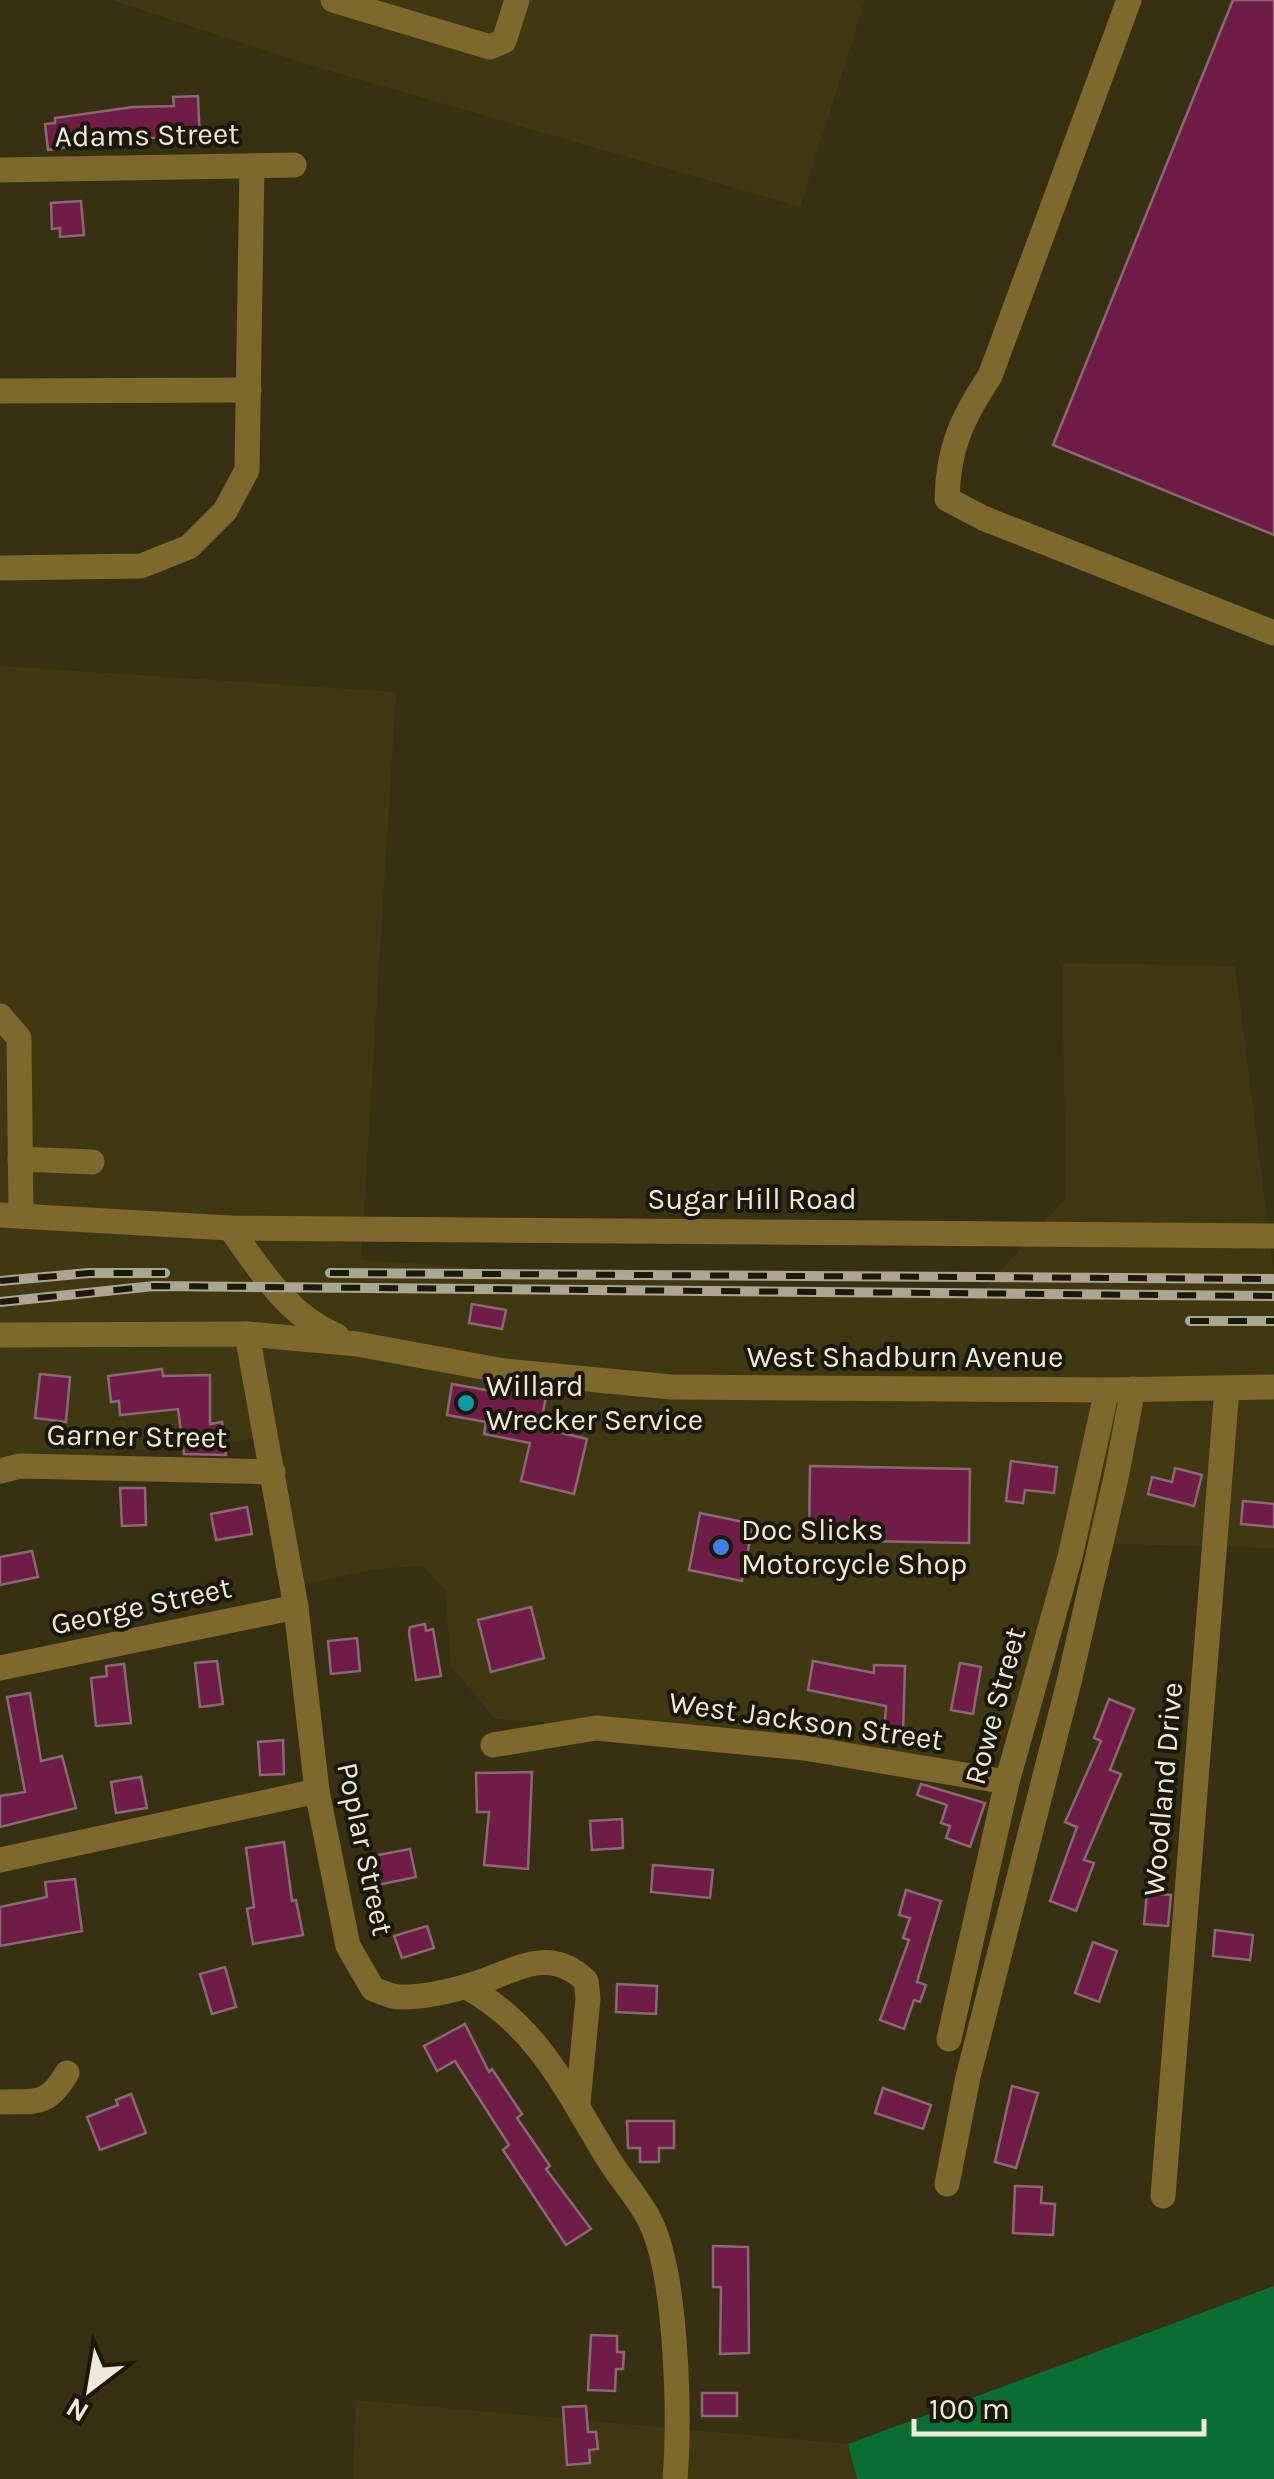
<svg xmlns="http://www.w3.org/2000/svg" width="1274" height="2479" font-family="Karla,sans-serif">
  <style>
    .built { fill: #403812 }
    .forest { fill: #0a6e35 }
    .building { fill: #6f1d47; stroke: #8a6875; stroke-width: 2.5 }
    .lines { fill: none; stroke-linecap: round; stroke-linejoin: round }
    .minor { stroke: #7d682d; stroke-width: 25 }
    .rail-casing { stroke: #aba691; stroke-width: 10 }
    .rail { stroke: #1b180c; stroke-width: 6; stroke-dasharray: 19; stroke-linecap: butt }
    .culture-dot { fill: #0f9aa8; stroke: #1b180c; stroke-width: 4 }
    .shop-dot { fill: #3f7fe0; stroke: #1b180c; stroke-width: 4 }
    .labels { text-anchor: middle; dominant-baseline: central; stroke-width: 8; stroke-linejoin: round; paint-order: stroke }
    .street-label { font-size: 30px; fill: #ede9d8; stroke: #1b180c }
    .poi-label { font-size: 30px; fill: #ede9d8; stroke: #1b180c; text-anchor: start }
  </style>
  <rect width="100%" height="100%" fill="#373013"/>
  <!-- built -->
  <g class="built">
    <path d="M112,0h753l-65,207 -494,-143z"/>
    <path d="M0,666l396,26 -35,568 613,40 92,-102 -4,-235 173,3 39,306v276l-195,-5 -84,216 -47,2 -175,-23 -278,-19 -44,-53 -6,-76 -22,-24 -47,3 -76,16 -36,-147 -264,26z"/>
    <path d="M356,2400l492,44 9,35h-504z"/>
  </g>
  <!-- forest -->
  <path class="forest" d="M1274,2286v193h-417l-9,-35z"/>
  <!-- building -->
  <g class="building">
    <path d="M1233,0h41v535l-221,-90z"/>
    <path d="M198,96l2,47 -25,1v-7l-47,2v-7l-60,3 1,12 -21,3 -3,-26 10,-1v-5l78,-11 41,-1 -1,-9z"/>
    <path d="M81,201l3,34 -24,2v-9l-8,1 -1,-26z"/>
    <path d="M472,1304l34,6 -4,19 -33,-6z"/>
    <path d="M162,1369l1,7 47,-1v49l12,-2 4,33 -42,-1 -6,-45 -58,6 -1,-14 -8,1 -3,-26z"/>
    <path d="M40,1374l30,3 -4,45 -31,-4z"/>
    <path d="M452,1384l40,7 1,-5 54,5 -7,37 47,11 -13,55 -53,-13 9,-38 -46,-9 2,-12 -39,-7z"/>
    <path d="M1011,1461l46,6 -3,26 -29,-3 -2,13 -17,-2z"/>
    <path d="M810,1466l160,3 -1,74 -160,-3z"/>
    <path d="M1175,1468l27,7 -8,31 -46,-12 4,-17 20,5z"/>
    <path d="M120,1488h25l1,37 -24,1z"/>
    <path d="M1243,1501l31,3v23l-33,-3z"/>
    <path d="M247,1507l5,27 -36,6 -5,-26z"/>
    <path d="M700,1513l53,11 -11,57 -53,-11z"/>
    <path d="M32,1551l6,26 -38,8v-28z"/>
    <path d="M531,1607l13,51 -53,14 -13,-52z"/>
    <path d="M425,1624l1,7 7,-2 8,47 -25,4 -7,-47 1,-6z"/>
    <path d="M357,1638l3,33 -29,3 -3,-33z"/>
    <path d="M217,1661l6,43 -23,3 -5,-44z"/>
    <path d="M813,1661l61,12v-8l31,1 -2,68 -19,-1 2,-27 -78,-16z"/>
    <path d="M960,1663l21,4 -8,47 -22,-4z"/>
    <path d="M124,1664l7,59 -35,3 -5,-48 16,-2 -1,-10z"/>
    <path d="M30,1693l11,68 21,-5 14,52 -76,19v-31l25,-4 -18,-95z"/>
    <path d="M1109,1699l25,10 -24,61 11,4 -37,86 10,3 -18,48 -26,-10 27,-74 -12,-5 36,-81 -7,-3z"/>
    <path d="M283,1740l1,34 -24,1 -2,-33z"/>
    <path d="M532,1772l-4,97 -44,-4 5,-53h-12l-1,-39z"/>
    <path d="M141,1777l6,31 -31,5 -5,-31z"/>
    <path d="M921,1784l64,19 -15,44 -24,-9 4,-12 -9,-3 6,-18 -30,-10z"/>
    <path d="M622,1819l1,29 -31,2 -2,-29z"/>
    <path d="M284,1842l8,59 4,-1 7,35 -50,9 -6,-35 7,-2 -8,-59z"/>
    <path d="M410,1849l6,28 -53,11 -6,-29z"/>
    <path d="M653,1865l60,5 -3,28 -59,-6z"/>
    <path d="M75,1879l7,52 -82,15v-39l47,-10 -2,-15z"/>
    <path d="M906,1890l35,11 -24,81 9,3 -6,17 -6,-2 -10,29 -24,-9 29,-80 -6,-2 7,-20 -11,-3z"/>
    <path d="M1147,1893l24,2 -3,31 -24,-2z"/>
    <path d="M427,1926l7,22 -32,10 -8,-22z"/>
    <path d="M1215,1930l38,5 -3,25 -37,-4z"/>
    <path d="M1093,1942l24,9 -18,51 -24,-9z"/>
    <path d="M225,1967l11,40 -24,7 -12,-40z"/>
    <path d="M617,1984l40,2 -1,28 -40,-2z"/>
    <path d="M465,2024l24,48 3,-3 30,45 -5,4 33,48 -4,3 45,60 -25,16 -63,-95 6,-5 -54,-84 -18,10 -13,-25z"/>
    <path d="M1012,2086l26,7 -22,75 -21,-6z"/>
    <path d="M883,2088l48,17 -8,24 -48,-16z"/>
    <path d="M131,2094l15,39 -46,17 -13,-33 31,-12 -2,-5z"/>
    <path d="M627,2121h47v27h-15v14h-19v-14h-12z"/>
    <path d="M1015,2186l27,1 -1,16 14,1 -2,31 -40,-2z"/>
    <path d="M713,2246l35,1 1,106 -29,1 1,-67h-8z"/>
    <path d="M591,2335l26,1v16h7l-1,17h-7l-1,22 -27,-1z"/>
    <rect x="702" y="2393" width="35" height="23"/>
    <path d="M586,2406l2,26h8l2,17 -9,1 1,13 -23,2 -4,-58z"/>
  </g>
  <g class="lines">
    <!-- minor -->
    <g class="minor">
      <path d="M333,0l157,47 14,-6 13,-41"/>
      <path d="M1129,0l-139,376c-28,42 -42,72 -43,123l36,19 291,115"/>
      <path d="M0,170l294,-5"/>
      <path d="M0,391l249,-1"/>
      <path d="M0,568l141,-2 48,-19 36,-36 22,-41 5,-304"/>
      <path d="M0,1016l19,22 2,178"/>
      <path d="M20,1159l72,3"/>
      <path d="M0,1215l230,13 1044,8"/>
      <path d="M230,1228c31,43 57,87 107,108"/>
      <path d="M247,1334l49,273 21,184 31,155 25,43c9,3 20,9 30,8 18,0 43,-5 61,-10 44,-10 81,-46 122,-6l2,17 -10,105"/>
      <path d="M0,1335l247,-1 110,10 147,27 167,16 436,3 167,-3"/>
      <path d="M0,1471l20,-5 253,6"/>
      <path d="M0,1668l296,-61"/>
      <path d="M493,1745l103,-17 208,20 203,34"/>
      <path d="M0,1860l317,-69"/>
      <path d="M467,1987c73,41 100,105 142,173 13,21 32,41 42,63 26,55 29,194 24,256"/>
      <path d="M949,2039l58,-257 63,-225 37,-167"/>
      <path d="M0,2102c36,-1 47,5 67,-29"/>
      <path d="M947,2184l21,-107 101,-395 48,-209 16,-84"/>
      <path d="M1163,2196l64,-808"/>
    </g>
    <!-- rail casing -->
    <g class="rail-casing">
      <g id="rail">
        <path d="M330,1273l944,6"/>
        <path d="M0,1281l89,-8h76"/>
        <path d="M0,1302l154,-16 1120,10"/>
        <path d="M1190,1321h84"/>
      </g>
    </g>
    <!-- rail -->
    <use href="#rail" class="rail"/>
  </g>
  <!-- markers -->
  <circle class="culture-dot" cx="466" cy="1403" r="10"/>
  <circle class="shop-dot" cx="721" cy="1547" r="10"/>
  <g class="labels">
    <!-- street labels -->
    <g class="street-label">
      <text transform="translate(147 135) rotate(-1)">Adams Street</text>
      <text x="752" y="1199">Sugar Hill Road</text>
      <text x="905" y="1357">West Shadburn Avenue</text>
      <text transform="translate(137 1436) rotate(1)">Garner Street</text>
      <text transform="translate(141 1606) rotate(-12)">George Street</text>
      <text transform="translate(995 1706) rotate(-75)">Rowe Street</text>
      <text transform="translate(806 1721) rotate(8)">West Jackson Street</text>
      <text transform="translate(1163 1789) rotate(-85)">Woodland Drive</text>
      <text transform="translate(365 1849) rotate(78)">Poplar Street</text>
    </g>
    <!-- poi labels -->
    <g class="poi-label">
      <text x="486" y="1386">Willard<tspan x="486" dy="34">Wrecker Service</tspan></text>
      <text x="741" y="1530">Doc Slicks<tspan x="741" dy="34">Motorcycle Shop</tspan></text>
    </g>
  </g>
  <!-- north arrow -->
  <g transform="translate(90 2389) rotate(211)" stroke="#1b180c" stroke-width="8" paint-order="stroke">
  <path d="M0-8L18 38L0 25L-18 38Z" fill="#ede9d8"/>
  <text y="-15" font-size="28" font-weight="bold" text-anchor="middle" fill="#ede9d8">N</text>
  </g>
  <!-- scale -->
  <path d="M914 2419v15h290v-15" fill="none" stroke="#ede9d8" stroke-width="5"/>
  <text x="929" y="2419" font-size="30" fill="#ede9d8" stroke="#1b180c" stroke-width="8" paint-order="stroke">100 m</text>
</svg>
